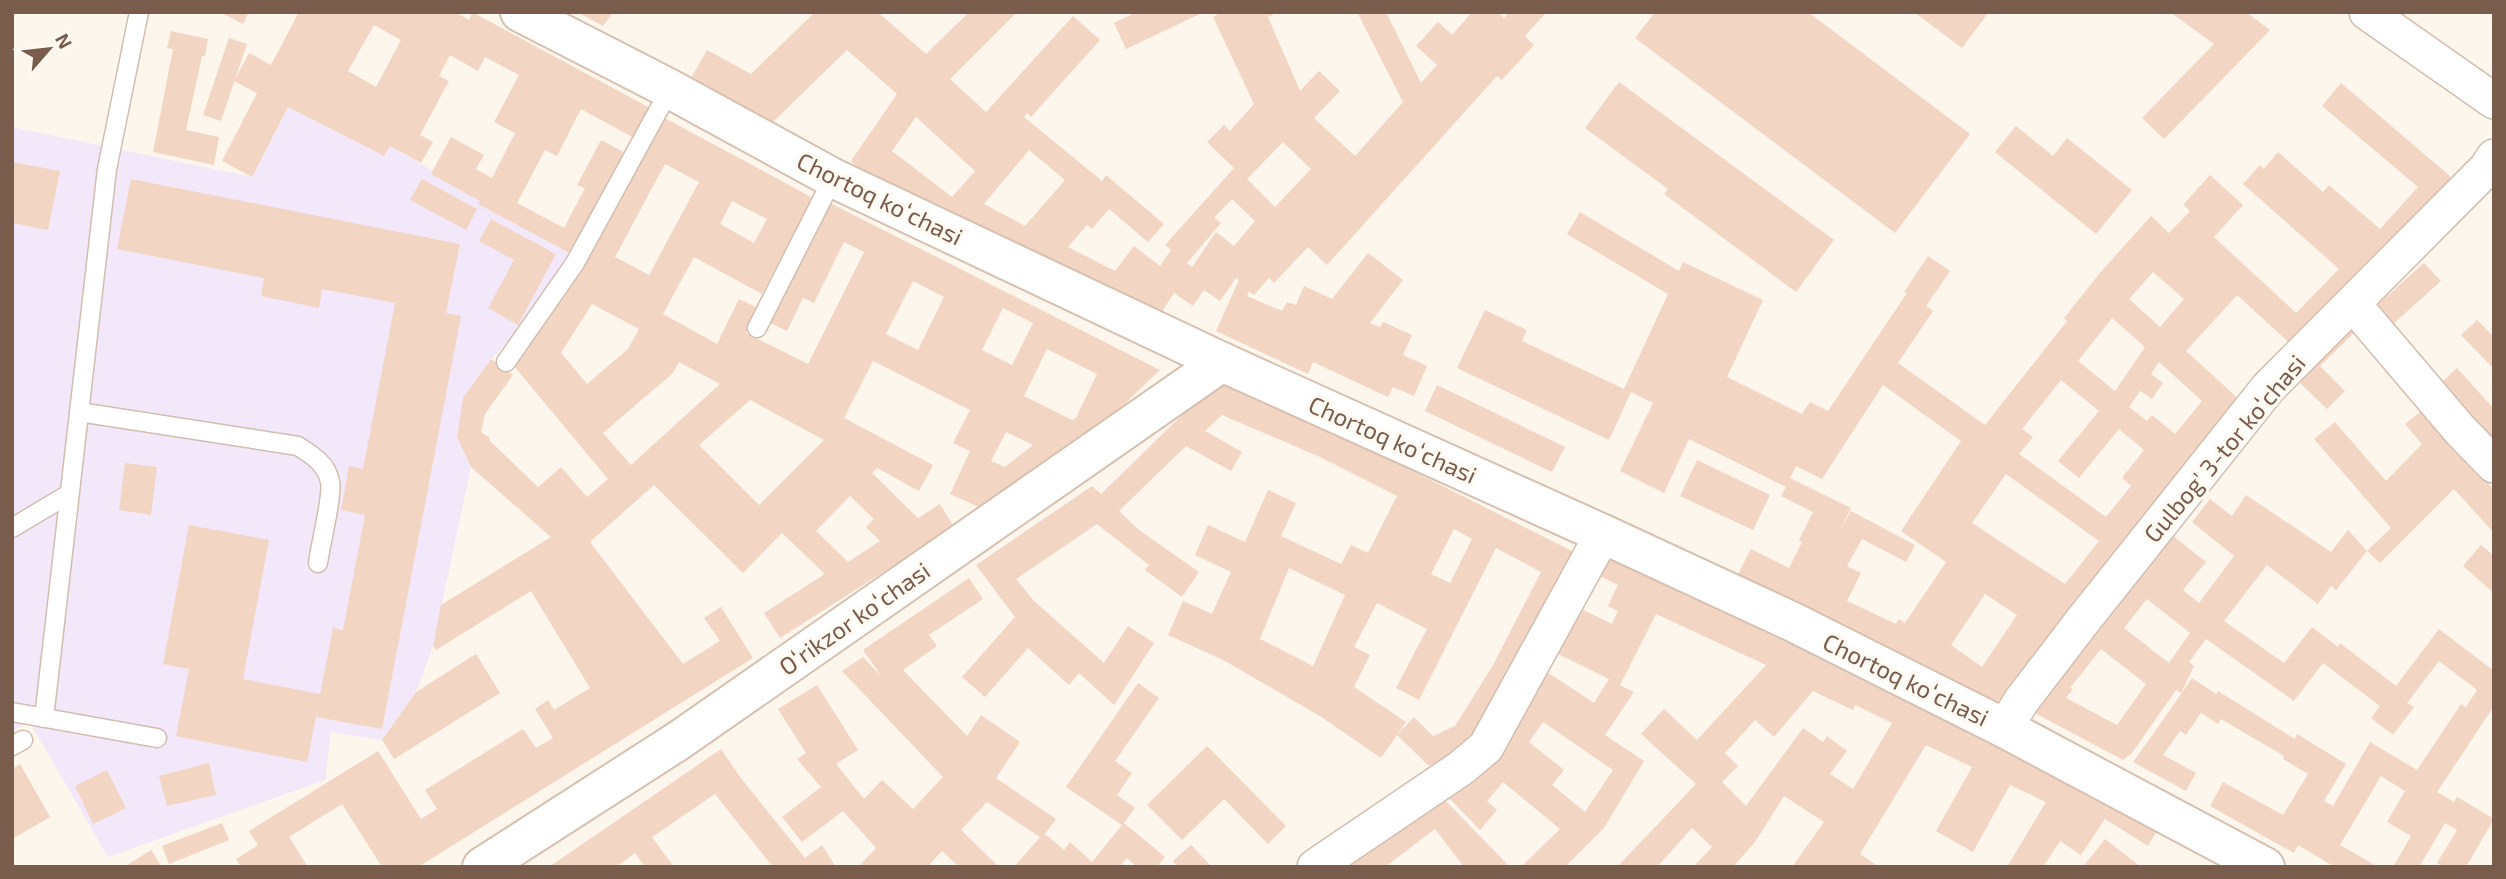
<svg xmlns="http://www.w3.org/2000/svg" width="2506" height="879" font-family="'Exo 2',sans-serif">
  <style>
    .education { fill: #f3e8fa }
    .building { fill: #f3d5c3; fill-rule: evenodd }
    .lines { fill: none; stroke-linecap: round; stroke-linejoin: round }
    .service-casing { stroke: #d1beb0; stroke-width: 21 }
    .minor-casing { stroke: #d1beb0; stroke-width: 38 }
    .secondary-casing { stroke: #d6c0b0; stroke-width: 42 }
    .service { stroke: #fff; stroke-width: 18 }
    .minor { stroke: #fff; stroke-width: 35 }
    .secondary { stroke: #fff; stroke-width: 38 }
    .labels { text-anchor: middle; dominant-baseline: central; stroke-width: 7; stroke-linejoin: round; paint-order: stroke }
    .street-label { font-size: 24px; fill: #7a5c4d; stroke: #fffaf3 }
  </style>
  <rect width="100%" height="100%" fill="#fdf6ec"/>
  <!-- education -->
  <path class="education" d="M288,107l96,49 6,-10 43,25 -2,3 49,27 -1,3 94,51 -49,71 -33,33 -28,39 -6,39 14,30 -38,179 -17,46 -34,48 -51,-8 -6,48 -217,77 -79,-136 -17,11v-605l240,50z"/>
  <!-- building -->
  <g class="building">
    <path d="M220,12h29l-6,12z"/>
    <path d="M299,12h156l14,8 3,-8 180,97 -16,30 -55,-30 -24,47 -12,-6 -28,53 47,25 21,-40 -8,-3 24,-45 26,14 -54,101 -95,-51 2,-3 -49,-27 20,-37 33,18 -8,14 16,9 23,-45 -21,-11 25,-47 -34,-18 -7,14 -28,-16 -11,21 10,5 -29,54 13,7 -12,21 -31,-17 -6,10 -96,-49 -36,70 -30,-16 35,-68 -23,-12 15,-28 22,12zM374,25l27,15 -25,47 -28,-16z"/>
    <path d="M577,12h36l-10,14z"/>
    <path d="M815,12h66l-1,2 46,40 43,-42h48l-67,67 36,33 87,-96 27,24 -69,77 -4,-4 -3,4 78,64 4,-6 58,49 -16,18 -39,-33 -17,20 -5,-4 -19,22 47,24 19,-25 26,20 11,-16 -6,-5 69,-77 -27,-26 17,-17 6,6 24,-27 -41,-87 9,-5h57l-11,5 32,74 19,-20 21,20 -26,27 41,38 48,-54 -46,-90h29l35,71 16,-18 -21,-19 22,-24 14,13 20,-23h26l6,6 5,-6h38l-22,24 9,9 -32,35 -5,-4 -170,189 -19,-18 -34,36 -5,-5 -15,17 -5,-4 -2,5 35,15 5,-9 9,3 8,-19 28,13 36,-46 35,27 -33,43 10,4 3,-5 29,13 -9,20 24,11 -13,30 -21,-9 -5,10 -75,-35 -5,12 -92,-43 23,-51 -3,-2 -16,23 -16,-11 -11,16 -19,-13 -15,23 -38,-24 -5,10 -242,-126 -3,4 -20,-19 46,-67 -50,-44 -75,73 -81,-45 16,-28 44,24zM916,117l59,54 -23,26 -60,-46zM1283,142l28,27 -36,38 -28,-28zM1029,150l36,30 -40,46 -41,-22zM1232,199l23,22 -21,25 -18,-14 -24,35 -5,-4 34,-40 -7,-5z"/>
    <path d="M1137,12h67l-78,37 -12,-26z"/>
    <path d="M1655,12h153l162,122 -75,99 -260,-195z"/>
    <path d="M1914,12h75l-27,36z"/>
    <path d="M2170,12h76l24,18 -106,109 -22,-21 72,-74z"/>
    <path d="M171,31l37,8 -3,17h-3l-16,74 33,7 -5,28 -61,-13 20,-103 -6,-1z"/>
    <path d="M229,38l18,6 -26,77 -18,-6z"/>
    <path d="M1619,82l215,158 -38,52 -132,-98 4,-5 -83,-61z"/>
    <path d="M2341,83l117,100 -164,164 -57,-52 -51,56 55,50 -229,294 -15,6 -182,-85 -78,-40 14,-27 38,19 13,-26 -3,-2 14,-28 -32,-16 5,-9 -97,-48 -25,54 -44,-22 33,-68 -22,-11 -22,48 -152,-72 28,-58 42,20 -5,11 102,48 44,-95 -101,-60 13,-22 99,59 4,-9 80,38 -36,77 75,37 8,-12 18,9 79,-118 -3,-1 24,-36 22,15 -24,35 7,5 -35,52 87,62 82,-104 -3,-3 36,-45 51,-57 18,17 21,-22 -7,-6 27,-30 33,30 -29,32 82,76 43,-44 -96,-85 17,-19 4,4 14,-17 45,40 6,-7 51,44 38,-42 -96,-81zM2153,272l31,27 -24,28 -31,-28zM2112,318l33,29 -30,44 -37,-30zM2159,362l43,39 -27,33 -23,-19 -5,6 -18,-14 11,-16 12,8 11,-16 -12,-9zM2061,380l38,31 -41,50 21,17 40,-49 25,21 -22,28 9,8 -25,31 -87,-63 14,-17 -11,-8zM1883,385l78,56 -60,90 45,31 -41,61 -6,-4 -3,5 -49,-23 14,-28 -14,-7 15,-27 44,23 9,-17 -64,-34 -12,21 12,-24 -61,-30 6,-12 26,13zM2006,474l93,67 -34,43 -93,-61zM1985,594l32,21 -35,52 -31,-22z"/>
    <path d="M659,115l154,83 -51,96 -68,-37 -31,57 54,30 22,-45 19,9 -12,25 62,31 56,-112 -20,-10 -30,61 -11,-5 -16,33 -21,-10 60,-120 334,169 -71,68 -108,70 -31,-14 20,-43 -17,-8 17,-33 -97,-49 -29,57 89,47 -14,26 -42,-23 -5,5 46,45 22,-14 14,23 -174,111 -16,-25 61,-39 -43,-41 -39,40 -89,-88 -64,57 93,122 37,-23 -16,-23 17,-11 32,51 -335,209h-36l-40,-63 -53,33 19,30h-67l-5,-8 22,-14 -9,-14 129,-80 43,68 16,-10 -12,-19 98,-61 13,19 17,-10 -18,-29 13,-9 6,10 36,-22 -59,-97 -95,59 -3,-4 8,-41 110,-68 -80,-70 -14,-30 6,-39 28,-39 22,16 -28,39 -4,18 9,6 -1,2 49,47 23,-20 26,30 21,-18 -94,-113 63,-98zM665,164l34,18 -50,93 -34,-18zM732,201l35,18 -13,24 -34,-19zM913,281l31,16 -26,53 -32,-16zM592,304l47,25 -11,20 -41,35 -26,-31zM1003,308l30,15 -21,42 -30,-15zM1047,349l50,25 -21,44 -4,2 -48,-24zM679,362l41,22 -89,81 -28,-32 70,-60zM750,400l74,40 -65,65 -60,-60zM1006,432l27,13 -28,22 -14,-6zM850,496l24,23 -8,8 14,14 -32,21 -32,-31z"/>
    <path d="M2016,126l37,30 14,-18 65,52 -36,44 -101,-82z"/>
    <path d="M12,162l48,9 -12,59 -36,-7z"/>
    <path d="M131,179l329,65 -14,69 15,3 -79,413 -66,-12 -9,45 -131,-26 13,-67 -26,-5 26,-139 80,15 -26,139 77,15 13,-66 10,2 22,-115 -24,-5 8,-44 14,3 32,-166 -73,-14 -3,19 -58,-12 3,-18 -147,-29z"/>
    <path d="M422,179l55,30 -11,21 -56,-30z"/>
    <path d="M491,219l65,35 -38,71 -30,-17 26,-48 -35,-19z"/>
    <path d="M2424,263l17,18 -48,43 -16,-19z"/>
    <path d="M2351,316l10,10 -41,40 25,25 -18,18 -35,-34z"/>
    <path d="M2477,320l17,17v32l-33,-34z"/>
    <path d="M2457,368l37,41v39l-56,-62z"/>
    <path d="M1217,381l114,49 253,127 -103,186 -52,23 -32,-31 17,-18 19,19 22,-10 37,-59 49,-95 -45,-24 -77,152 -23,-12 31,-59 -50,-26 -23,44 16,8 -16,32 52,35 -9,13 -16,23 -61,-42 -95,-55 -57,-26 15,-34 29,13 19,-42 -36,-17 13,-30 37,17 23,-52 28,13 -15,33 60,28 10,-19 17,8 29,-57 -77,-39 -98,-42 -17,16 37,21 -11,19 -45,-25 -67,65 20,19 60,42 -17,25 -37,-27 4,-5 -52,-41 -81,55 18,22 70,62 24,-37 26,17 -40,62 -35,-32 -10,12 -41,-37 -43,49 -23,-20 53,-60 -39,-52 116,-79 9,8zM1454,529l18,10 -22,44 -19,-9zM1289,568l56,27 -32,71 -53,-27z"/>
    <path d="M1437,385l128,62 -13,25 -127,-61z"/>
    <path d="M2430,404l33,51 31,35v43l-40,-44 -74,74 -13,-12 -31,39 -5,-4 -13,18 -51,-39 -43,56 60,42 28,-36 26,20 2,-4 56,43 43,-57 55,42v35l-57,86 17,10 3,-5 37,22 -28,48h-23l-6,-4 20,-33 -12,-7 -26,44h-26l18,-31 -24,-14 18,-31 -24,-15 -41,69 38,22h-43l-37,-22 -4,8 -84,-47 13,-24 60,33 25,-41 -25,-15 1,-3 -63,-37 -3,5 -17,-11 -15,22 -6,-4 -17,24 33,18 -10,18 -53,-29 30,-42 29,-42 24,16 2,-3 77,48 2,-5 49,30 -22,37 9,5 37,-64 47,28 44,-66 5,3 11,-17 -38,-29 -32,42 7,4 -21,28 -22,-17 9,-12 -57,-43 -29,38 -88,-62 -17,23 5,4 -13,27 -5,-3 -44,63 -9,7 -94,-50 143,-175 34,27 -23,28 16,13 35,-47 -42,-34 18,-23 22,17 14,-21 85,57 17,-22 19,21 24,-23 -77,-89 21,-17 51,59 36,-37 -17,-20zM2147,599l43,34 -21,30 -45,-35zM2101,649l45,35 -29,41 -51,-27 7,-9 -3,-1z"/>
    <path d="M1697,460l73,35 -17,35 -73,-34z"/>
    <path d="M125,463l32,4 -6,48 -32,-5z"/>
    <path d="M2481,545l13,11v37l-31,-27z"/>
    <path d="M1600,551l493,240 64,40 -9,15 -43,-27 -24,36 -21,-14 -17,26h-36l39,-65 -36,-17 -37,67 -37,-21 36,-64 -46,-22 -66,109 19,13h-87l32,-45 -40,-26 -29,46 -22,25h-40l19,-20 -20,-19 -35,39h-40l79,-83 -55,-50 23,-25 33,31 69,-75 -110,-51 -36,71 14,7 -29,43 39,26 -40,67 -39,39h-44l39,-38 -57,-47 -16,19 10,9 -17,20 -32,-33 93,-129 53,35 15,-24 -59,-29 23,-45 39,19 6,-13 -10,-5 10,-21 -28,-14zM1813,691l40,19 2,-5 37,18 -39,66 -23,-15 17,-23 -20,-15 -4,6 -20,-14 -57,78 -24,-24 16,-16 -13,-13 30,-33 19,17zM1543,722l70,48 -28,42 -33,-27 12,-15 -35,-28z"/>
    <path d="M969,578l14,21 -54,36 8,11 -34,24 64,66 14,-21 39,27 -24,36 60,41 -11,15 19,16 6,-8 22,20 30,-37 -56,-38 72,-104 21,15 -44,63 17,12 -15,22 18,13 -11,15 41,34 -8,10h-20l-10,-9 -8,9h-105l26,-30 -53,-35 -26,28 38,37h-40l-17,-16 -15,16h-69l18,-19 -33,-37 -41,31 -20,-25 39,-30 -24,-28 9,-6 -28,-44 39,-24 41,65 -22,14 28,35 18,-19 31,29 30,-32 -101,-106 21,-14 19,20 -19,-27z"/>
    <path d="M476,654l24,39 -106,66 -12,-19 34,-48z"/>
    <path d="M1207,746l79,80 -18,18 -44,-45 -42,41 -35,-35z"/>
    <path d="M721,749l19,28 65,81 17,-13 14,22h-63l-58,-73 -63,43 22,30h-29l-10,-14 -19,14h-67z"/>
    <path d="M209,763l7,32 -49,11 -8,-30z"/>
    <path d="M20,764l30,53 -38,22v-70z"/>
    <path d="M107,770l19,38 -33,16 -18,-38z"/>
    <path d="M1436,791l74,76h-46l-29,-38 -50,38h-56z"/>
    <path d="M222,823l7,17 -60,24 -7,-18z"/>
    <path d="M2105,839l36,28h-58z"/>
    <path d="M1191,845l21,22h-34l-5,-6z"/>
    <path d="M151,850l11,17h-38z"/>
  </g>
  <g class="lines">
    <!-- service casing -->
    <g class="service-casing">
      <g id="service">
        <path d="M757,328l76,-150"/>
        <path d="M506,362l69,-99 95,-174"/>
        <path d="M79,412l219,34c14,9 29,18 32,36 3,13 -10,65 -12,81"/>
        <path d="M12,528l57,-34"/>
        <path d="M12,712l145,26"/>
        <path d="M44,718l63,-549 32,-157"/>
        <path d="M12,746l11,-6"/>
      </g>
    </g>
    <!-- minor casing -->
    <g class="minor-casing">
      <g id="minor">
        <path d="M2367,12l127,89"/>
        <path d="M2353,304l107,126 34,35"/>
        <path d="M2004,728l18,-28 59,-77 187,-235 219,-220 7,-11"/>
        <path d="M1315,867l146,-99 25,-21 117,-213"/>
      </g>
    </g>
    <!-- secondary casing -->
    <g class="secondary-casing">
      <g id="secondary">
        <path d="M520,12l150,77 163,89 389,184 381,172 190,88 211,106 261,139"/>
        <path d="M482,867l196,-126 544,-379"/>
      </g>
    </g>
    <!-- service -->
    <use href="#service" class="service"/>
    <!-- minor -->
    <use href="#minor" class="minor"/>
    <!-- secondary -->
    <use href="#secondary" class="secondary"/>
  </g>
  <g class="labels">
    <!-- street labels -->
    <g class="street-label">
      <text transform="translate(880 198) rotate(26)">Chortoq koʻchasi</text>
      <text transform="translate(1393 439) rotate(24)">Chortoq koʻchasi</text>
      <text transform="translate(2224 448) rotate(-50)">Gulbog' 3-tor koʻchasi</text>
      <text transform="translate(854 618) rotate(-35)">Oʻrikzor koʻchasi</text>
      <text transform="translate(1906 679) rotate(26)">Chortoq koʻchasi</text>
    </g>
  </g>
  <!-- border -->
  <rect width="2506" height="879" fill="none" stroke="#7a5c4d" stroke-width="28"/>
  <!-- north arrow -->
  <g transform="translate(49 49) rotate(62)" stroke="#fffaf3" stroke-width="5" paint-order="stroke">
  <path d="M0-5L12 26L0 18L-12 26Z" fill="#7a5c4d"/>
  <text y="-10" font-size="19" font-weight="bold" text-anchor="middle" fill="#7a5c4d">N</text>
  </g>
</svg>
